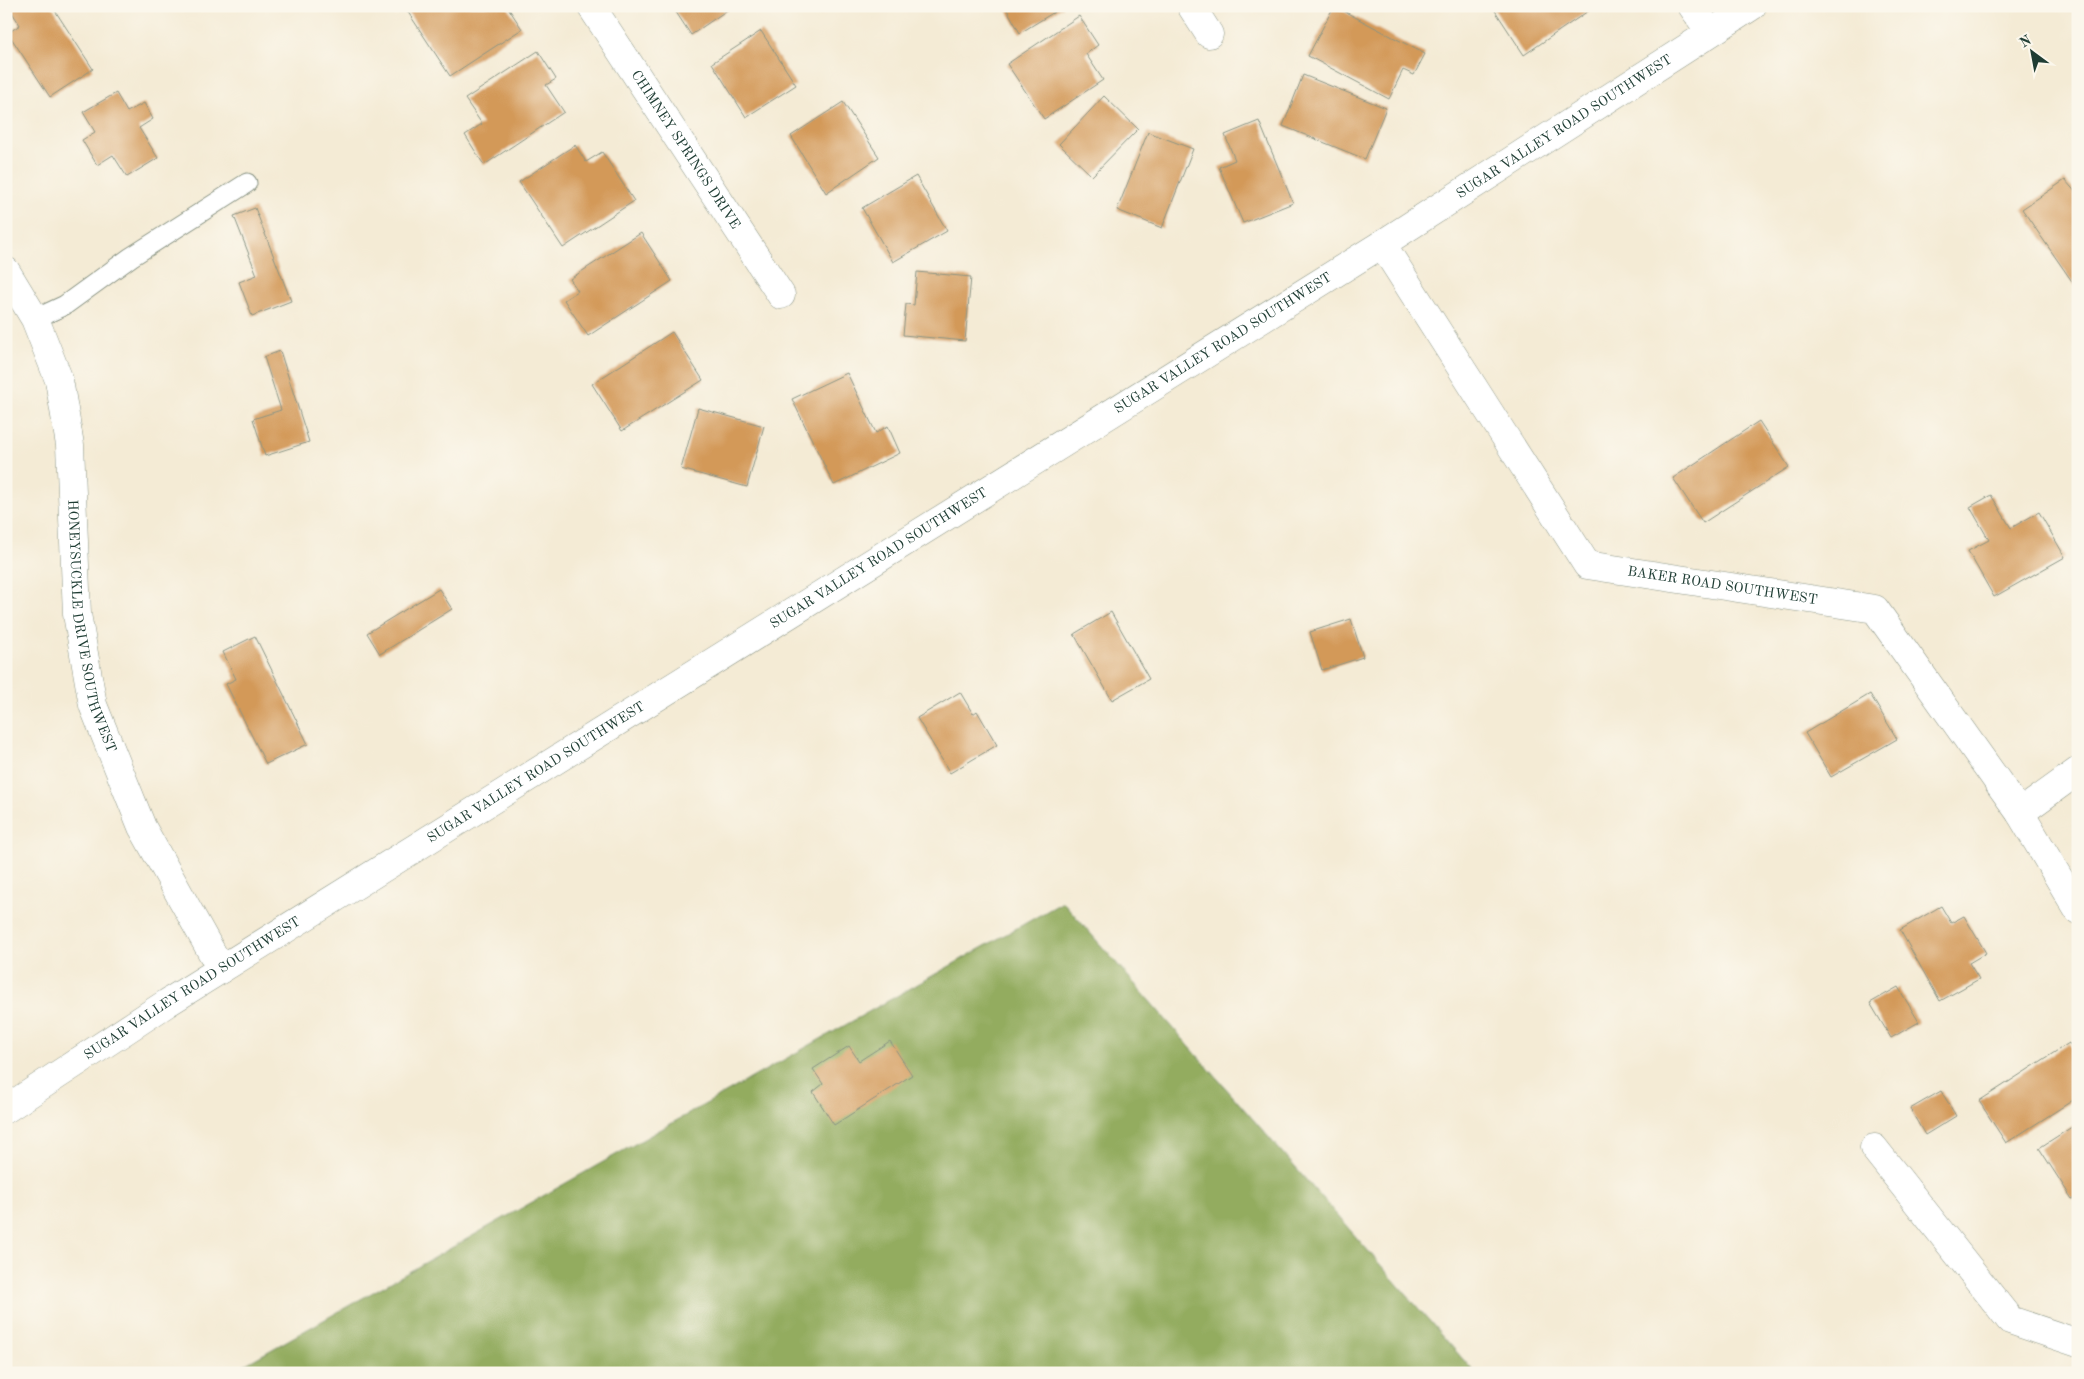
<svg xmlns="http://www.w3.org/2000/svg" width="2084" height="1379" font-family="'Old Standard TT',serif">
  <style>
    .forest { fill: #93ac5e; stroke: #597449 }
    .building { fill: #d39959 }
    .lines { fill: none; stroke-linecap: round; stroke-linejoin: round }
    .lane-casing { stroke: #8a9484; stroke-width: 21 }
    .street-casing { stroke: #8a9484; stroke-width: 29 }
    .secondary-casing { stroke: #8a9484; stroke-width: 29 }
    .lane { stroke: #fff; stroke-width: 19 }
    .street { stroke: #fff; stroke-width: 28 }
    .secondary { stroke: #fff; stroke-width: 28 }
    .labels { text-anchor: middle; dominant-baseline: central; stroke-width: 5; stroke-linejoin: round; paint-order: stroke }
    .street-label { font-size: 14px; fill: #1f3d34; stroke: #fbf7ec }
  </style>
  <rect width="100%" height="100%" fill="#fbf7ec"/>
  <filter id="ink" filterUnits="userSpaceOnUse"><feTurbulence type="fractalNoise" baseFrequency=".02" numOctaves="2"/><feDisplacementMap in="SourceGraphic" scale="10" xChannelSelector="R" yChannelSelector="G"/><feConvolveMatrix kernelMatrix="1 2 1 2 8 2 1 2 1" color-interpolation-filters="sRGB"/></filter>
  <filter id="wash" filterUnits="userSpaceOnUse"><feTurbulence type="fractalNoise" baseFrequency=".0096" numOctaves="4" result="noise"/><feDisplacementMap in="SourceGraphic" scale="20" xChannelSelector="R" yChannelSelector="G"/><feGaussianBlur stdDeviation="1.12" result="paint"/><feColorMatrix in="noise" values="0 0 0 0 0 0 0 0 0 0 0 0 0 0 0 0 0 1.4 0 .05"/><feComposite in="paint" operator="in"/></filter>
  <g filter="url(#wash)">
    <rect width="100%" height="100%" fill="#f4ebd5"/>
    <!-- forest -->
    <path class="forest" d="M1063,902l412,471h-1245z"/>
    <g id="blocks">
      <!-- building -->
      <g class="building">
        <path d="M8,6h44l41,63 -43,28 -42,-64 12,-8z"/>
        <path d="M404,6h103l15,23 -72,47z"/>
        <path d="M672,6h61l-42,29z"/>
        <path d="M1005,6h59l-44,27z"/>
        <path d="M1334,6l91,48 -11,21 -11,-5 -14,29 -81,-43z"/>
        <path d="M1492,6h102v1l-70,48z"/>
        <path d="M1079,16l19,29 -12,9 17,26 -59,39 -37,-55z"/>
        <path d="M761,31l35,54 -50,32 -34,-54z"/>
        <path d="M538,51l18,28 -10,6 18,27 -80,53 -19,-30 17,-11 -17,-25z"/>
        <path d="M1303,75l83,33 -21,51 -82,-33z"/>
        <path d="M116,93l11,19 17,-9 9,16 -14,9 19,30 -31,19 -14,-22 -16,10 -15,-25 13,-8 -12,-20z"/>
        <path d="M1104,96l34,33 -46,47 -33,-32z"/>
        <path d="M843,102l36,55 -53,36 -35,-57z"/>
        <path d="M1259,121l34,82 -50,20 -24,-56 16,-7 -10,-25z"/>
        <path d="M1148,132l45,17 -31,79 -45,-18z"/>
        <path d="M575,145l11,17 16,-10 32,49 -71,47 -44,-66z"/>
        <path d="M916,176l31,55 -54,31 -31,-54z"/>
        <path d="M2065,180l13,15v95l-56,-81z"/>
        <path d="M255,208l36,93 -39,15 -13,-34 18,-7 -23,-59z"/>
        <path d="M641,233l31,48 -84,55 -24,-36 14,-9 -8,-12z"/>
        <path d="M917,272l54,5 -6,64 -62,-6 3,-31 8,1z"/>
        <path d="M672,332l31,48 -81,51 -30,-47z"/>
        <path d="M280,351l29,91 -44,14 -12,-37 28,-9 -17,-53z"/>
        <path d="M847,373l29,60 12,-7 12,27 -66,32 -42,-86z"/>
        <path d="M698,408l66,18 -17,61 -66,-18z"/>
        <path d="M1759,421l30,46 -86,56 -30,-45z"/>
        <path d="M1991,495l20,33 28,-16 26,45 -71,40 -26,-46 21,-11 -19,-33z"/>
        <path d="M439,589l13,20 -72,45 -13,-21z"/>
        <path d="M1111,612l38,67 -37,21 -38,-66z"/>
        <path d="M1351,619l12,38 -41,13 -12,-38z"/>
        <path d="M255,636l53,108 -42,20 -40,-80 10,-5 -13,-27z"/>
        <path d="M960,692l13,22 4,-3 20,34 -47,28 -33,-55z"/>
        <path d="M1870,694l27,45 -66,38 -26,-44z"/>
        <path d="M1941,906l10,17 13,-7 22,37 -17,10 10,16 -39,22 -40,-71z"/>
        <path d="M1898,987l21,35 -28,16 -21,-35z"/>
        <path d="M890,1041l22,34 -78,50 -21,-33 10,-8 -10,-15 36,-23 10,15z"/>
        <path d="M2069,1043l9,13v41l-72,46 -27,-42z"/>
        <path d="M1941,1091l15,25 -31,19 -15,-26z"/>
        <path d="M2078,1123v73l-6,3 -33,-51z"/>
      </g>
    </g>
  </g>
  <g filter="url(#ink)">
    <use href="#blocks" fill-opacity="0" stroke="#8a9484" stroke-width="1"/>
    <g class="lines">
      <!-- lane casing -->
      <g class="lane-casing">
        <path id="lane" d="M35,319l30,-14 66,-48 116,-74"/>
      </g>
      <!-- street casing -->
      <g class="street-casing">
        <g id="street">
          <path id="s1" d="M591,6l190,289"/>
          <path d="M1191,6l18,28"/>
          <path d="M1692,6l18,26"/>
          <path id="s2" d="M1382,244l205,321 288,44 145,204 58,97"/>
          <path id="s3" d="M6,271l29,48 24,61 11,65 7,169 16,91 49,122 79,142"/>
          <path d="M2020,813l58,-42"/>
          <path d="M1874,1148l136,172 68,23"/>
        </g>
      </g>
      <!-- secondary casing -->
      <g class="secondary-casing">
        <g id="secondary">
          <path id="s4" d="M6,1109l161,-106 1215,-759 370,-238"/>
        </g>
      </g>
      <!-- lane -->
      <use href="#lane" class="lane"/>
      <!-- street -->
      <use href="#street" class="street"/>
      <!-- secondary -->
      <use href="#secondary" class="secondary"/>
    </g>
  </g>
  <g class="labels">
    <!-- street labels -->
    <g class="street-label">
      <text stroke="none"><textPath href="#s4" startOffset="1842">SUGAR VALLEY ROAD SOUTHWEST</textPath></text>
      <text stroke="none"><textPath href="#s1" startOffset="172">CHIMNEY SPRINGS DRIVE</textPath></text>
      <text stroke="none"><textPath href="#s4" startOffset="1438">SUGAR VALLEY ROAD SOUTHWEST</textPath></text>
      <text stroke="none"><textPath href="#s4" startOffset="1032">SUGAR VALLEY ROAD SOUTHWEST</textPath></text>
      <text stroke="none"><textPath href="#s2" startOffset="518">BAKER ROAD SOUTHWEST</textPath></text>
      <text stroke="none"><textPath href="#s3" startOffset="371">HONEYSUCKLE DRIVE SOUTHWEST</textPath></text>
      <text stroke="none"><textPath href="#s4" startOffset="628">SUGAR VALLEY ROAD SOUTHWEST</textPath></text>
      <text stroke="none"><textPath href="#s4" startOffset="222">SUGAR VALLEY ROAD SOUTHWEST</textPath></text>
    </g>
  </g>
  <!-- margin -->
  <rect width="2084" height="1379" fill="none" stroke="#fbf7ec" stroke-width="25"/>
  <!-- north arrow -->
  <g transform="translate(2032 52) rotate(328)" stroke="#fbf7ec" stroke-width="4" paint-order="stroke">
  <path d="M0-4L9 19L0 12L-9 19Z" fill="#1f3d34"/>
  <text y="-8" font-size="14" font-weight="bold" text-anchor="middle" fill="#1f3d34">N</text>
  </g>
</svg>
